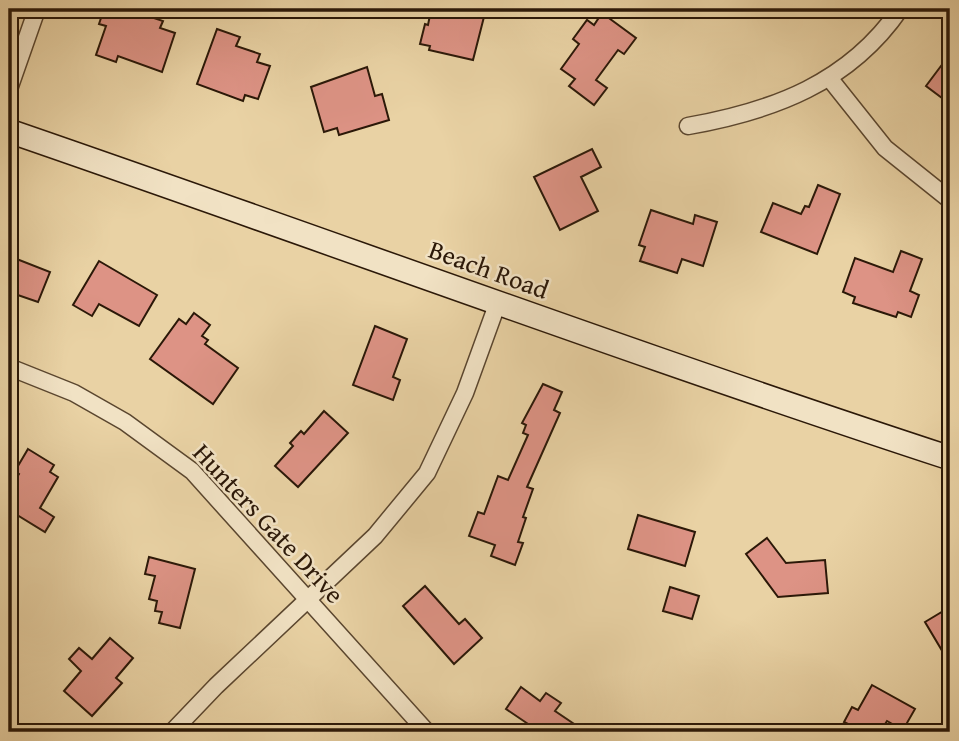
<svg xmlns="http://www.w3.org/2000/svg" width="959" height="741" font-family="'Gentium Book Plus',serif">
  <style>
    .building { fill: #dd9385; stroke: #2b1808; stroke-width: 2 }
    .lines { fill: none; stroke-linecap: round; stroke-linejoin: round }
    .street-casing { stroke: #5a462f; stroke-width: 19 }
    .secondary-casing { stroke: #2b1808; stroke-width: 26 }
    .street { stroke: #f1e2c4; stroke-width: 16 }
    .secondary { stroke: #f1e2c4; stroke-width: 23 }
    .labels { text-anchor: middle; dominant-baseline: central; stroke-width: 5; stroke-linejoin: round; paint-order: stroke }
    .street-label { font-size: 26px; fill: #2b1808; stroke: #f1e2c4 }
  </style>
  <rect width="100%" height="100%" fill="#e9d2a4"/>
  <filter id="stains"><feTurbulence type="fractalNoise" baseFrequency=".00286" numOctaves="4"/><feColorMatrix values="0 0 0 0 .2 0 0 0 0 .09 0 0 0 0 .02 0 0 0 .5 -.17"/></filter>
  <radialGradient id="worn" r=".72"><stop offset=".6" stop-color="#630" stop-opacity="0"/><stop offset="1" stop-color="#630" stop-opacity=".3"/></radialGradient>
  <!-- building -->
  <g class="building">
    <path d="M104,9h23l36,12 -3,7 15,5 -13,39 -44,-16 -2,6 -20,-7 10,-29 -7,-2z"/>
    <path d="M439,9h47l-13,51 -44,-10 1,-4 -10,-2 5,-20 3,1 2,-10 7,2z"/>
    <path d="M602,13l34,25 -12,16 -6,-4 -22,30 11,8 -13,17 -25,-19 6,-7 -14,-10 18,-25 -6,-5 14,-19 7,5z"/>
    <path d="M217,29l23,8 -4,9 24,8 -3,8 13,4 -12,33 -13,-4 -2,6 -46,-17z"/>
    <path d="M950,54v50l-24,-18z"/>
    <path d="M367,67l8,29 7,-2 7,26 -50,15 -2,-7 -13,4 -13,-45z"/>
    <path d="M592,149l9,18 -20,10 17,34 -38,19 -26,-53z"/>
    <path d="M818,185l22,9 -23,60 -56,-22 12,-29 28,11 4,-8 4,1z"/>
    <path d="M651,210l42,14 2,-9 22,7 -14,44 -21,-7 -5,14 -37,-12 5,-14 -6,-2z"/>
    <path d="M901,251l21,8 -12,32 9,4 -8,22 -13,-5 -2,5 -43,-14 2,-6 -12,-5 12,-34 38,14z"/>
    <path d="M9,256l41,16 -12,30 -29,-10z"/>
    <path d="M99,261l58,34 -18,31 -40,-22 -7,12 -19,-11z"/>
    <path d="M194,313l16,12 -8,11 6,4 -3,4 33,24 -25,36 -63,-45 29,-40 7,5z"/>
    <path d="M375,326l32,13 -14,38 7,3 -7,20 -40,-15z"/>
    <path d="M543,384l19,8 -8,18 6,3 -33,74 6,2 -10,28 3,1 -8,24 5,1 -8,22 -24,-9 4,-11 -26,-9 9,-24 6,2 14,-38 10,4 20,-45 -5,-2 3,-8 -4,-2z"/>
    <path d="M324,411l24,22 -50,54 -23,-21 18,-20 -3,-3 11,-12 3,3z"/>
    <path d="M28,449l26,16 -4,7 8,5 -18,31 14,9 -9,15 -36,-22v-20l10,-16 -4,-3z"/>
    <path d="M638,515l57,17 -10,34 -57,-17z"/>
    <path d="M767,538l19,25 39,-3 3,33 -50,4 -32,-43z"/>
    <path d="M149,557l46,12 -15,59 -21,-5 3,-11 -7,-1 2,-10 -8,-2 6,-23 -10,-2z"/>
    <path d="M425,586l34,38 6,-5 17,19 -28,26 -51,-58z"/>
    <path d="M670,587l29,9 -7,23 -29,-8z"/>
    <path d="M950,607v57l-25,-42z"/>
    <path d="M110,638l23,20 -17,20 6,5 -30,33 -28,-25 17,-20 -12,-12 10,-11 13,11z"/>
    <path d="M872,685l43,24 -12,21 -16,-9 -7,11h-34l4,-7 -6,-3 8,-15 6,3z"/>
    <path d="M521,687l19,14 6,-8 15,10 -6,8 31,21h-46l-34,-23z"/>
  </g>
  <g class="lines">
    <!-- street casing -->
    <g class="street-casing">
      <g id="street">
        <path d="M830,79l55,69 65,52"/>
        <path d="M9,89l28,-80"/>
        <path d="M688,126c85,-15 161,-43 212,-117"/>
        <path d="M9,367l65,26 51,29 67,49 235,261"/>
        <path d="M172,732l44,-46 159,-150 52,-63 38,-80 33,-91"/>
      </g>
    </g>
    <!-- secondary casing -->
    <g class="secondary-casing">
      <path id="secondary" d="M9,131c314,108 626,224 941,327"/>
    </g>
    <!-- street -->
    <use href="#street" class="street"/>
    <!-- secondary -->
    <use href="#secondary" class="secondary"/>
  </g>
  <g class="labels">
    <!-- street labels -->
    <g class="street-label">
      <text transform="translate(489 269) rotate(20)">Beach Road</text>
      <text transform="translate(269 523) rotate(47)">Hunters Gate Drive</text>
    </g>
  </g>
  <!-- margin -->
  <rect width="959" height="741" fill="none" stroke="#e9d2a4" stroke-width="35"/>
  <rect x="10" y="10" width="938" height="720" fill="none" stroke="#2b1808" stroke-width="3.5"/>
  <rect x="18" y="18" width="924" height="706" fill="none" stroke="#2b1808" stroke-width="2"/>
  <rect width="100%" height="100%" filter="url(#stains)"/>
  <rect width="100%" height="100%" fill="url(#worn)"/>
</svg>
